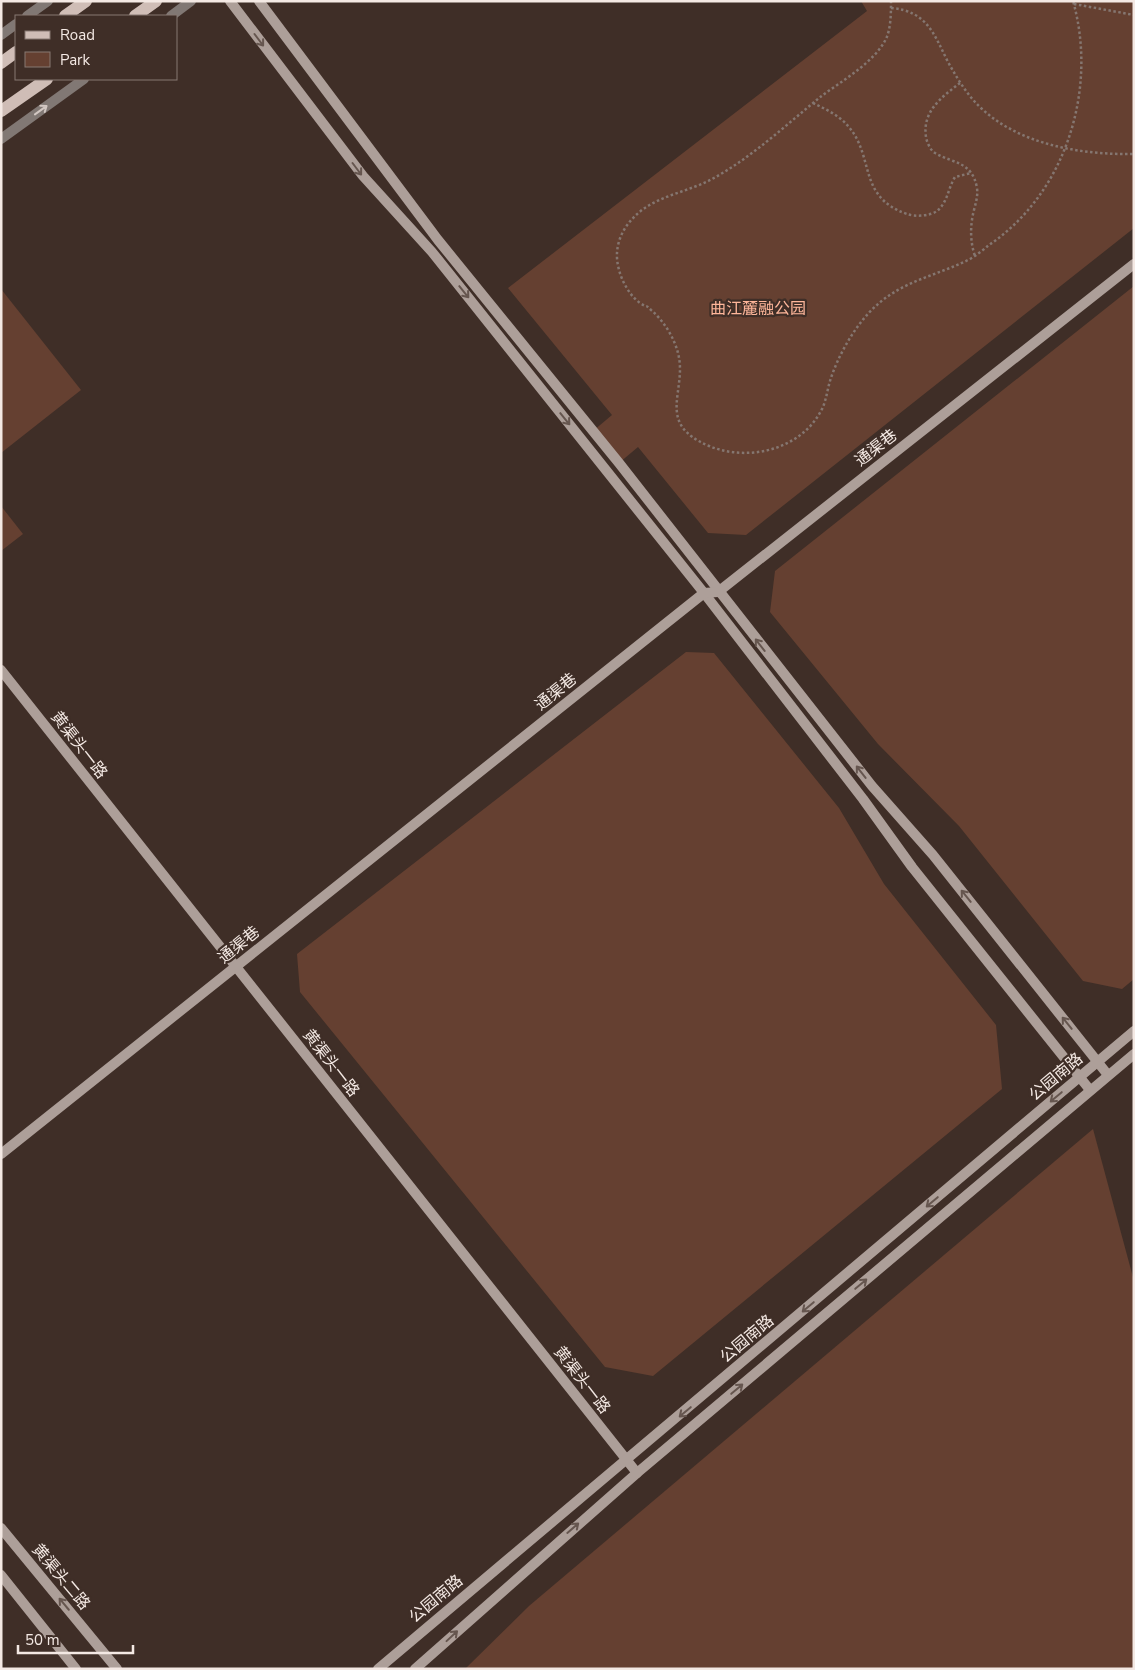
<svg xmlns="http://www.w3.org/2000/svg" width="1135" height="1670" font-family="'Nunito Sans','Noto Sans SC',sans-serif">
  <style>
    .green { fill: #654031 }
    .lines { fill: none; stroke-linecap: round; stroke-linejoin: round }
    .path { stroke: #857670; stroke-width: 2.5; stroke-dasharray: 2.5 2.5; stroke-linecap: butt }
    .street { stroke: #817874; stroke-width: 10 }
    .secondary { stroke: #ad9f99; stroke-width: 10 }
    .primary { stroke: #cfbdb6; stroke-width: 12 }
    .oneway { stroke: #66564f }
    .oneway2 { stroke: #d2c7c2 }
    .labels { text-anchor: middle; dominant-baseline: central; stroke-width: 4.5; stroke-linejoin: round; paint-order: stroke }
    .park-label { font-size: 16px; fill: #feb69a; stroke: #3f2e27 }
    .street-label { font-size: 16px; fill: #f4e9e4; stroke: #3f2e27 }
  </style>
  <rect width="100%" height="100%" fill="#3f2e27"/>
  <!-- green -->
  <g class="green">
    <path d="M861,1h273v227l-388,307 -38,-2 -70,-86 -19,16 -26,-32 19,-16 -104,-127 359,-277z"/>
    <path d="M1134,286v693l-12,10 -39,-8 -124,-155 -81,-82 -108,-132 5,-41z"/>
    <path d="M1,289l80,101 -80,63z"/>
    <path d="M1,506l22,28 -22,17z"/>
    <path d="M686,652l28,1 125,155 45,76 112,141 6,64 -349,287 -48,-9 -305,-375 -3,-38z"/>
    <path d="M1093,1129l41,152v388h-669l64,-63z"/>
  </g>
  <g class="lines">
    <!-- path -->
    <g class="path">
      <path d="M891,1c0,12 0,27 -5,38 -13,25 -45,42 -67,59 -34,28 -68,60 -107,81 -22,12 -50,16 -70,31 -14,11 -24,25 -25,43 -1,17 9,40 23,50 9,6 4,0 11,7 12,10 23,27 27,43 10,38 -24,70 31,93 39,16 91,4 112,-35 5,-9 6,-20 9,-30 8,-26 27,-59 47,-76 26,-24 61,-30 91,-45 8,-4 15,-10 21,-15 77,-52 109,-156 84,-244"/>
      <path d="M1074,4l60,11"/>
      <path d="M891,8c36,3 43,26 57,54 9,16 19,33 33,46 39,37 101,47 153,46"/>
      <path d="M960,83c-18,14 -38,28 -34,54 1,6 5,14 9,16 19,11 37,8 42,35 1,8 -1,14 -3,22 -4,15 -4,32 1,46"/>
      <path d="M813,103c12,6 26,12 35,23 27,30 9,71 59,88 8,3 23,2 30,-3 11,-9 11,-23 18,-34l16,-4"/>
    </g>
    <!-- street -->
    <g class="street">
      <path d="M27,16l21,-15"/>
      <path d="M171,16l20,-15"/>
      <path d="M1,35l15,-11"/>
      <path d="M1,139l83,-60"/>
    </g>
    <!-- secondary -->
    <g class="secondary">
      <path d="M230,1l133,175 69,76 272,341 159,206 49,68 178,223"/>
      <path d="M259,1l179,239 181,223 253,323 61,69 175,220"/>
      <path d="M1,670l636,803"/>
      <path d="M1,1154l703,-561 14,-1 416,-328"/>
      <path d="M1,1528l116,141"/>
      <path d="M1,1575l75,94"/>
      <path d="M378,1669l756,-638"/>
      <path d="M415,1669l222,-196 497,-419"/>
    </g>
    <!-- primary -->
    <g class="primary">
      <path d="M65,16l21,-15"/>
      <path d="M135,16l21,-15"/>
      <path d="M1,63l15,-11"/>
      <path d="M1,111l46,-32"/>
    </g>
  </g>
  <!-- one-way arrows -->
  <defs><path id="oneway-shaft" d="M-6 0H5M1.5-3L5.5 0L1.5 3" fill="none" stroke-width="1.6" stroke-linecap="round" stroke-linejoin="round" transform="scale(1.25)"/></defs>
  <g class="oneway">
    <use href="#oneway-shaft" transform="translate(259 40) rotate(53)"/>
    <use href="#oneway-shaft" transform="translate(357 169) rotate(53)"/>
    <use href="#oneway-shaft" transform="translate(464 292) rotate(51)"/>
    <use href="#oneway-shaft" transform="translate(565 419) rotate(51)"/>
    <use href="#oneway-shaft" transform="translate(760 645) rotate(-128)"/>
    <use href="#oneway-shaft" transform="translate(861 772) rotate(-128)"/>
    <use href="#oneway-shaft" transform="translate(966 896) rotate(-129)"/>
    <use href="#oneway-shaft" transform="translate(1067 1023) rotate(-129)"/>
    <use href="#oneway-shaft" transform="translate(1056 1097) rotate(140)"/>
    <use href="#oneway-shaft" transform="translate(932 1202) rotate(140)"/>
    <use href="#oneway-shaft" transform="translate(861 1284) rotate(-40)"/>
    <use href="#oneway-shaft" transform="translate(808 1307) rotate(140)"/>
    <use href="#oneway-shaft" transform="translate(737 1389) rotate(-40)"/>
    <use href="#oneway-shaft" transform="translate(685 1412) rotate(140)"/>
    <use href="#oneway-shaft" transform="translate(573 1528) rotate(-41)"/>
    <use href="#oneway-shaft" transform="translate(64 1604) rotate(-130)"/>
    <use href="#oneway-shaft" transform="translate(452 1636) rotate(-43)"/>
  </g>
  <use class="oneway2" href="#oneway-shaft" transform="translate(41 110) rotate(-36)"/>
  <g class="labels">
    <!-- park labels -->
    <g class="park-label">
      <text x="758" y="309">曲江麓融公园</text>
    </g>
    <!-- street labels -->
    <g class="street-label">
      <text transform="translate(876 448) rotate(-38)">通渠巷</text>
      <text transform="translate(556 692) rotate(-39)">通渠巷</text>
      <text transform="translate(79 745) rotate(52)">黄渠头一路</text>
      <text transform="translate(239 945) rotate(-39)">通渠巷</text>
      <text transform="translate(331 1063) rotate(52)">黄渠头一路</text>
      <text transform="translate(1056 1077) rotate(-40)">公园南路</text>
      <text transform="translate(747 1339) rotate(-40)">公园南路</text>
      <text transform="translate(582 1380) rotate(52)">黄渠头一路</text>
      <text transform="translate(61 1577) rotate(50)">黄渠头二路</text>
      <text transform="translate(436 1599) rotate(-40)">公园南路</text>
    </g>
  </g>
  <!-- border -->
  <rect width="1135" height="1670" fill="none" stroke="#f4e9e4" stroke-width="5"/>
  <!-- legend -->
  <rect x="15" y="15" width="162" height="65" fill="#3f2e27" stroke="#877973"/>
  <rect x="25" y="31" width="25" height="8" fill="#cfbdb6" stroke="#877973"/>
  <text x="60" y="40" font-size="15" fill="#f4e9e4">Road</text>
  <rect x="25" y="52" width="25" height="15" fill="#654031" stroke="#877973"/>
  <text x="60" y="65" font-size="15" fill="#f4e9e4">Park</text>
  <!-- scale -->
  <path d="M18 1645v8h115v-8" fill="none" stroke="#f4e9e4" stroke-width="2.5"/>
  <text x="25" y="1645" font-size="15" fill="#f4e9e4" stroke="#3f2e27" stroke-width="4" paint-order="stroke">50 m</text>
</svg>
